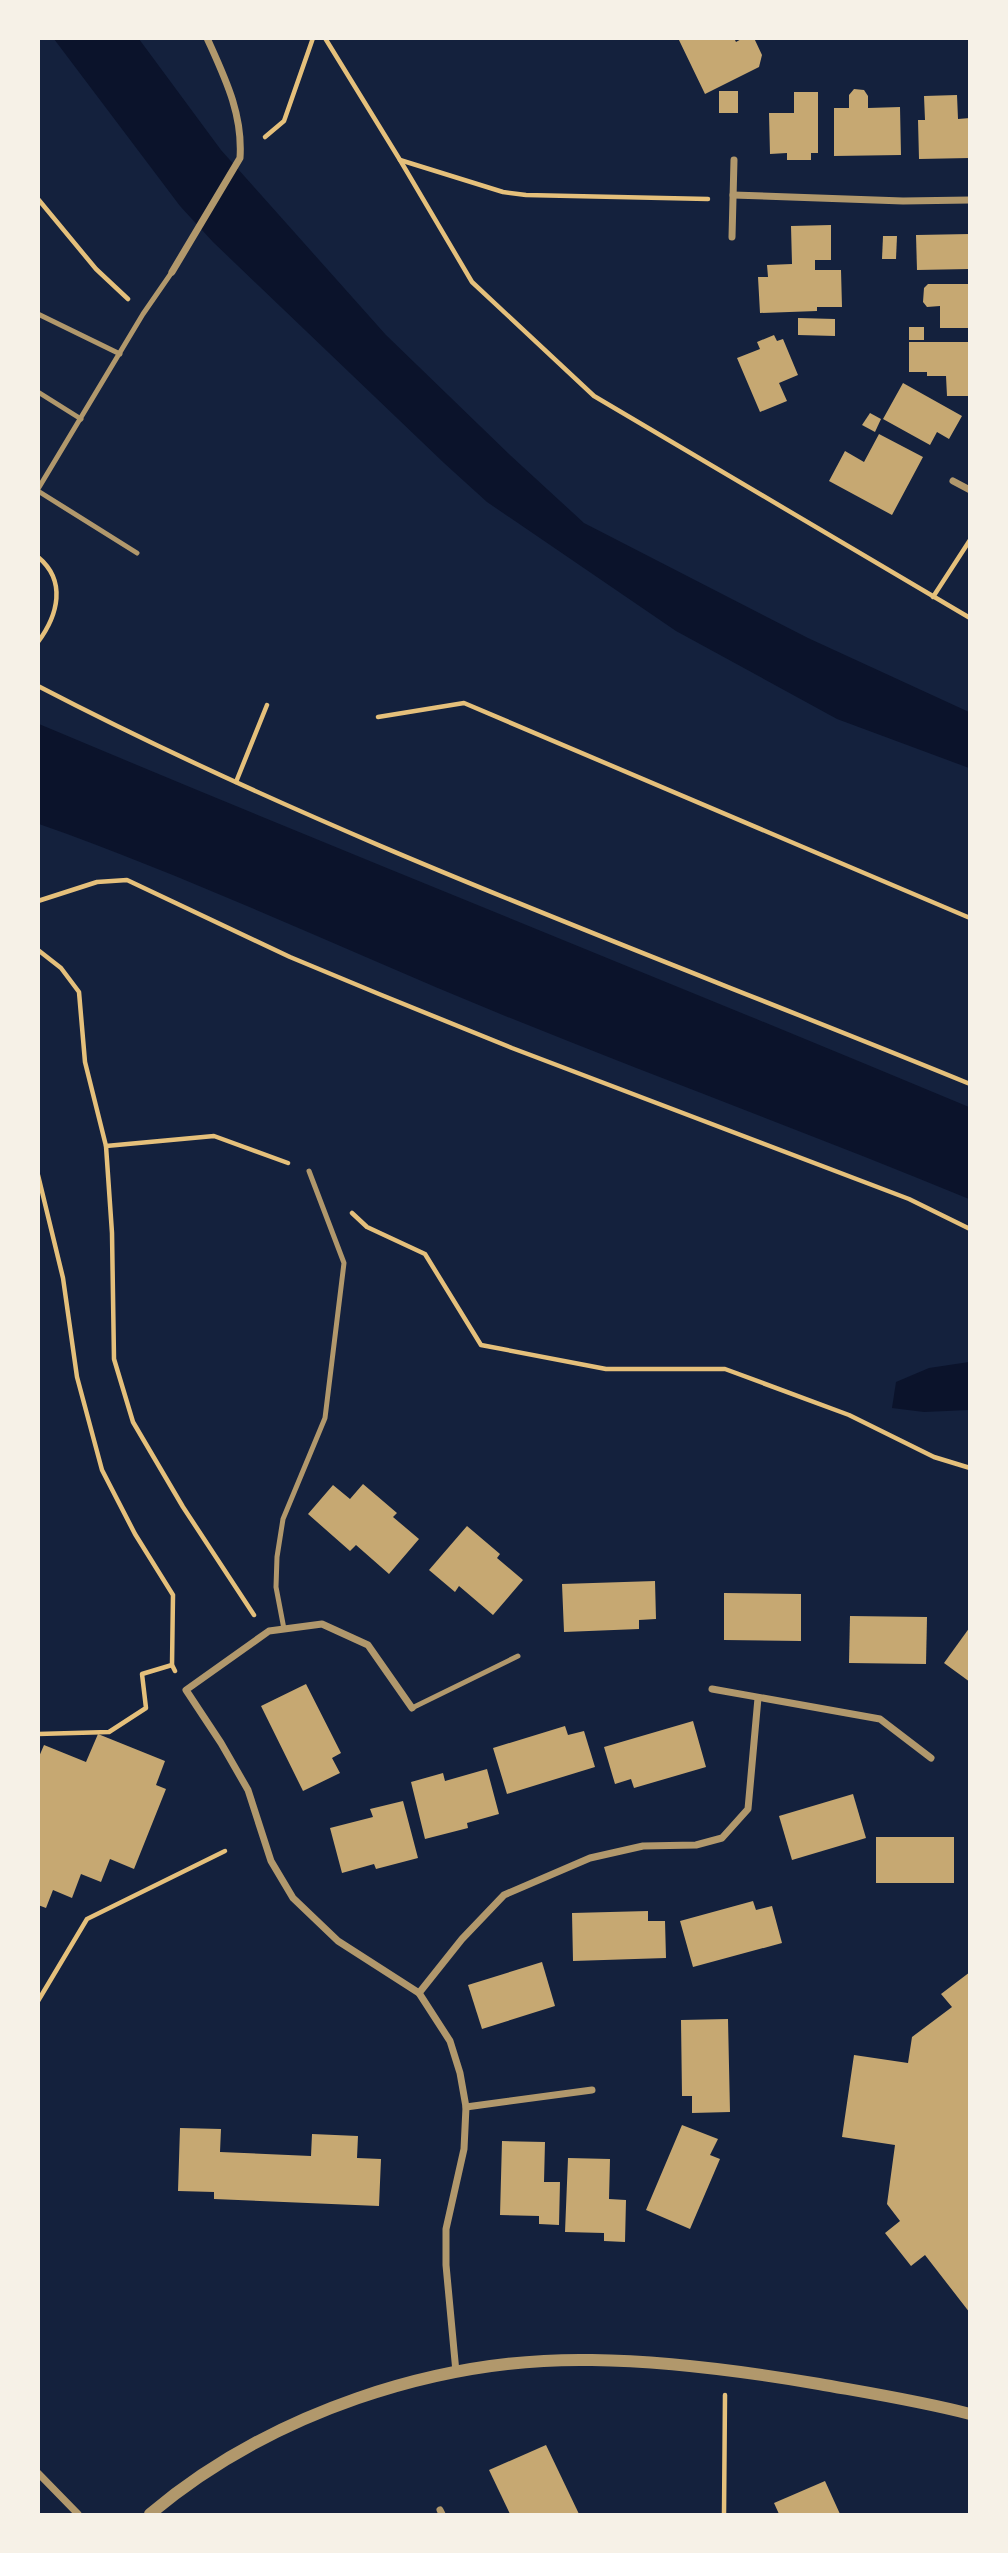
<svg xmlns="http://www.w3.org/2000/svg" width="1008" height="2553" font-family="Helvetica,sans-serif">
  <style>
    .water { fill: #0b132b }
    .building { fill: #c6a872 }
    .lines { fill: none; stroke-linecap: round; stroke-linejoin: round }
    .path { stroke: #e5c07b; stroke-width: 4.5 }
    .service { stroke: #b1986c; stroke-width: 5 }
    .minor { stroke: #b1986c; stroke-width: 7 }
    .tertiary { stroke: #b1986c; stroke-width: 12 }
  </style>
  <rect width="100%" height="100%" fill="#14213d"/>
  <!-- water -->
  <g class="water">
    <path d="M54,39h85l82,111 165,185 124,120 74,68 224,115 161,74v56l-132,-49 -161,-88 -189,-129 -43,-39 -231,-221 -33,-36z"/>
    <path d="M39,724c309,130 621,254 930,383v92c-156,-65 -315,-122 -471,-186 -154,-63 -303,-134 -459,-189z"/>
    <path d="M969,1362v48l-45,2 -32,-4 4,-26 33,-14z"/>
  </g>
  <!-- building -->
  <g class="building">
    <path d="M678,38h56l2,4 7,-4h11l8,17 -3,12 -54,27z"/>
    <path d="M854,89l10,1 4,6v12l32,-1 1,48 -67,1v-48h15v-13z"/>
    <rect x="719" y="91" width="19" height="22"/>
    <path d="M794,92h24v61h-7v7h-24v-7l-17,1 -1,-41h25z"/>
    <path d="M957,95l1,24 12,-1v40l-51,1 -1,-39h7l-1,-24z"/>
    <path d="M831,225v35h-16v10h26l1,37h-25v4l-57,2 -2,-36h10l-1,-12 25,-1 -1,-38z"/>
    <path d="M970,234v35l-53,1 -1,-35z"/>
    <path d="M883,236h14l-1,23h-14z"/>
    <path d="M928,284h42v44h-30v-22l-13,1 -4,-5 1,-14z"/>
    <path d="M798,318l37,1v17l-37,-1z"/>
    <rect x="909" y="327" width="15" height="13"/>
    <path d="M774,335l3,6 6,-2 15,36 -19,8 8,18 -27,11 -23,-54 23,-9 -3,-7z"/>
    <path d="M909,342h61v54h-23l-1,-20h-19v-4h-18z"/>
    <path d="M903,383l59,33 -13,23 -12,-7 -7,13 -47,-26z"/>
    <path d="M870,413l11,6 -6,13 -13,-7z"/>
    <path d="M879,434l44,23 -31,58 -63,-34 16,-30 19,11z"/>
    <path d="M363,1484l34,29 -4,4 26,22 -30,35 -33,-29 -6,6 -42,-37 25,-29 17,14z"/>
    <path d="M467,1526l33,28 -3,4 26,22 -30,35 -34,-29 -4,6 -26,-22z"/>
    <path d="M655,1581l1,38 -17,1v9l-75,3 -2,-48z"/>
    <path d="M724,1593l77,1v47l-77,-1z"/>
    <path d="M850,1616l77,1 -1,47 -77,-1z"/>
    <path d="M970,1627v55l-26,-19z"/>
    <path d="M306,1684l35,69 -9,5 8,15 -37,18 -42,-85z"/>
    <path d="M693,1721l13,46 -72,21 -3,-9 -16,5 -11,-37z"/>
    <path d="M565,1726l3,9 16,-4 11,36 -88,27 -14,-46z"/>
    <path d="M98,1734l67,27 -9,24 10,4 -32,80 -24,-10 -9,23 -20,-8 -9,24 -19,-8 -7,18 -8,-3v-146l6,-14 42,17z"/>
    <path d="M487,1769l12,45 -32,9 1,5 -43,11 -14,-57 32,-9 2,8z"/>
    <path d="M853,1794l13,44 -74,22 -13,-44z"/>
    <path d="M403,1801l15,57 -42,11 -2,-5 -32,9 -12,-45 43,-11 -3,-8z"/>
    <rect x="876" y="1837" width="78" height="46"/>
    <path d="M753,1901l3,9 16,-4 10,37 -89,24 -13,-46z"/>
    <path d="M648,1911v10h17l1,37 -93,3 -1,-48z"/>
    <path d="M542,1962l13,44 -73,23 -14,-44z"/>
    <path d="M970,1972v341l-45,-58 -14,11 -26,-33 15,-12 -13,-17 8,-59 -53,-8 12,-82 54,8 4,-26 40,-30 -11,-13z"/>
    <path d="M728,2019l2,93 -38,1v-17h-10l-1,-76z"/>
    <path d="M682,2125l36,14 -8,16 10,4 -30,70 -44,-19z"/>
    <path d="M180,2128l41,1 -1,23 91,4 1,-22 46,2 -1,22 24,1 -2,47 -165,-7v-7l-36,-1z"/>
    <path d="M502,2141l43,1 -1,40h16l-1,43 -20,-1v-8l-39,-1z"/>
    <path d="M568,2158l42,1 -1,40 17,1 -1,42 -21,-1v-8l-39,-1z"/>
    <path d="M546,2445l33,69h-69l-21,-44z"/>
    <path d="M825,2481l15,33h-61l-5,-11z"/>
  </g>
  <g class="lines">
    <!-- path -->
    <g class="path">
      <path d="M325,38l75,122 103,32 23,3 182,4"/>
      <path d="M265,137l19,-16 29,-83"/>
      <path d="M400,160l72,122 122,114 376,222"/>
      <path d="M38,199l58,70 32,30"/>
      <path d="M38,557c29,24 20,58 0,85"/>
      <path d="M933,597l37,-57"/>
      <path d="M38,686c300,156 620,270 932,398"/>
      <path d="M378,717l86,-14 506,215"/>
      <path d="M236,782l31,-77"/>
      <path d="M38,901l59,-19 30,-2 163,77 89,37 133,54 397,151 61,30"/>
      <path d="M38,950l23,18 18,24 6,70 21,84 6,87 2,126 19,63 50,85 71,108"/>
      <path d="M106,1146l108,-10 74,27"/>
      <path d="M38,1175l25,103 14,99 25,93 33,64 38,61 -1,70 3,6"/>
      <path d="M352,1213l15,14 58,27 56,91 125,24h119l124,46 85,42 36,11"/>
      <path d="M38,1734l71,-2 37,-24 -4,-34 30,-9"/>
      <path d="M38,2001l49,-82 138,-68"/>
      <path d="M724,2514l1,-119"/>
    </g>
    <!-- service -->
    <g class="service">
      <path d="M38,314l82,40"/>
      <path d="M38,392l43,27"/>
      <path d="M38,489l105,-175 29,-42"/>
      <path d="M38,491l99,62"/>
      <path d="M284,1629l-8,-42 1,-30 6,-38 42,-101 19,-155 -35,-92"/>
      <path d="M412,1708l106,-52"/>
    </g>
    <!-- minor -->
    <g class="minor">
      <path d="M733,195l170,6 67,-1"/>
      <path d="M732,237l2,-77"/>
      <path d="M172,272l68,-114c3,-44 -15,-80 -33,-120"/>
      <path d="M953,481l17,9"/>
      <path d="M712,1689l168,30 51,39"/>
      <path d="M412,1708l-44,-63 -46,-21 -53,7 -83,59 35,53 27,47 23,71 22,37 45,43 81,52 31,48 10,32 6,34 -2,42 -18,80v36l10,107"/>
      <path d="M419,1993l43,-54 42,-44 86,-37 53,-12 53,-1 26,-7 26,-29 10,-111"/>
      <path d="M466,2107l126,-17"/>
      <path d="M38,2473l40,41"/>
      <path d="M440,2510l2,4"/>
    </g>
    <!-- tertiary -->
    <path class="tertiary" d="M150,2514c119,-100 286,-157 442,-154 76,1 151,11 227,24 50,9 101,17 151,30"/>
  </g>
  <!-- border -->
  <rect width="1008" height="2553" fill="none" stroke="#f6f1e7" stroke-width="80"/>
</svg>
